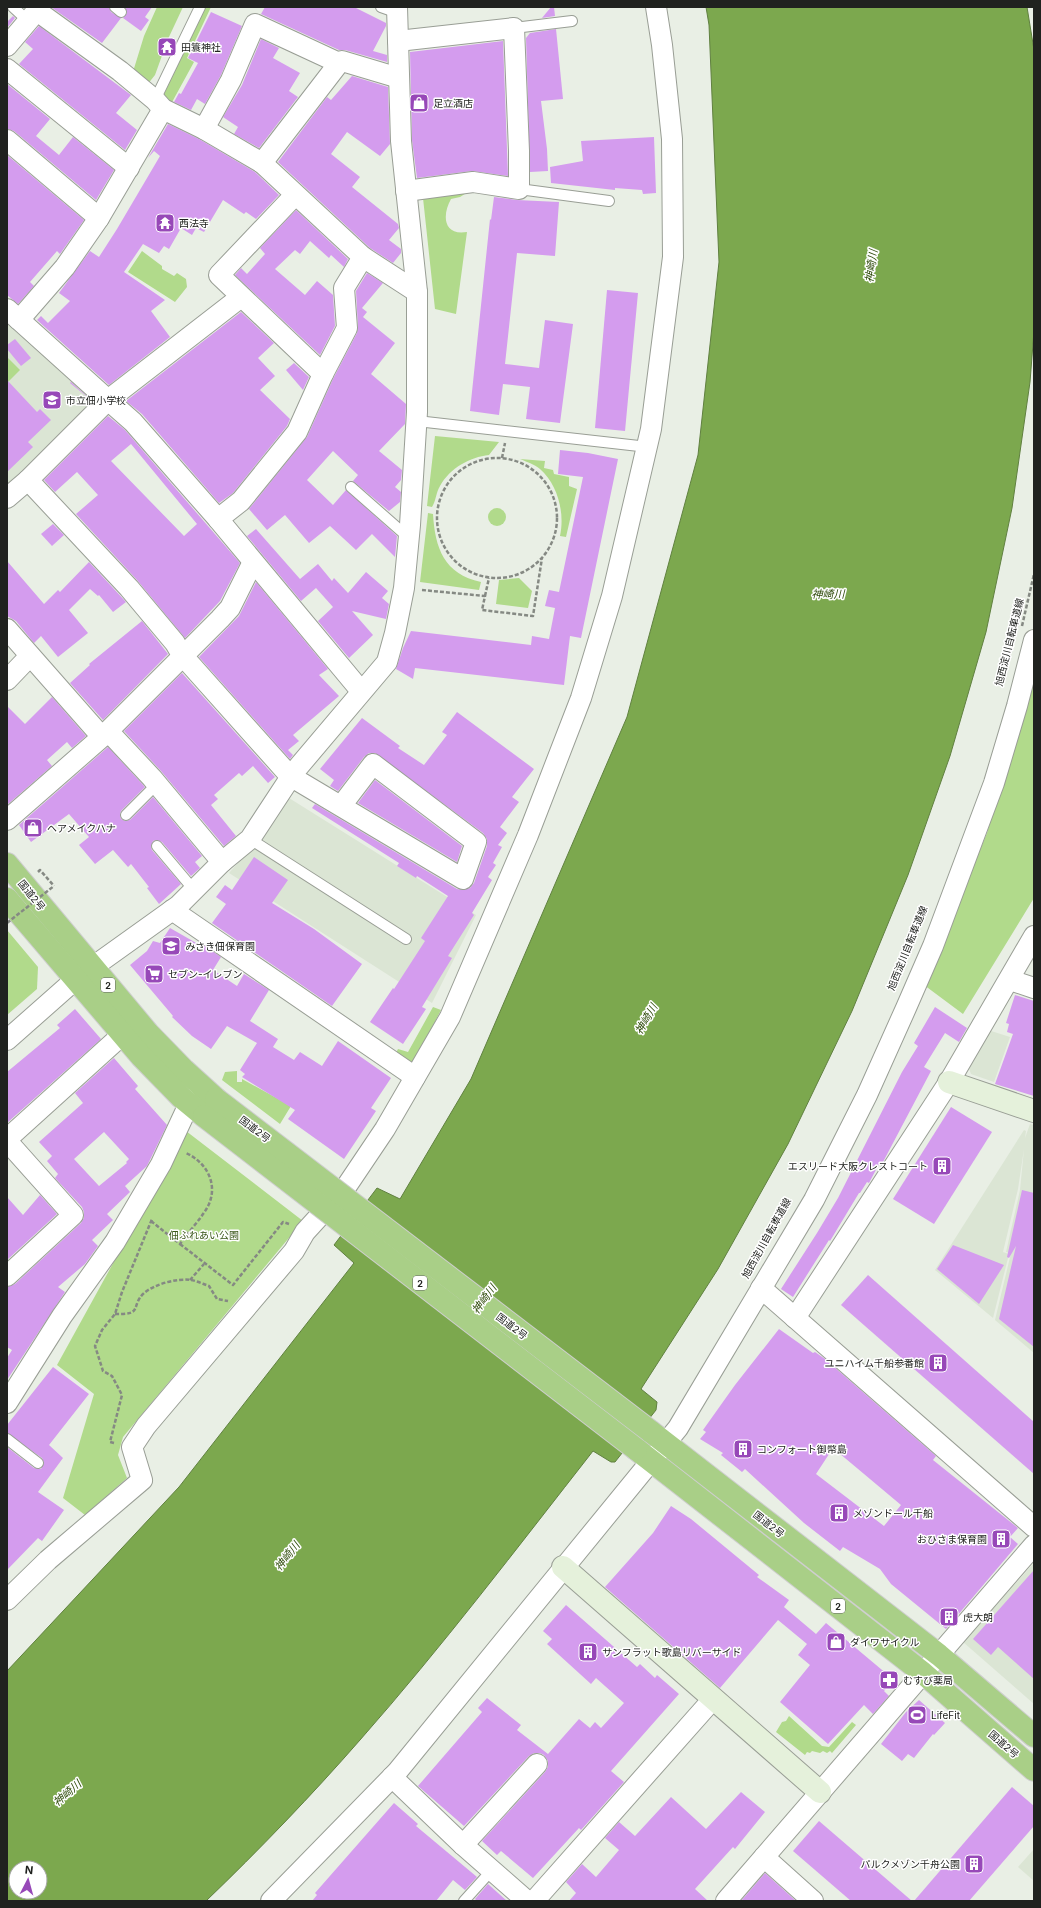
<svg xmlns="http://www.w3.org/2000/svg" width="1041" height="1908" font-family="Inter,'Noto Sans JP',sans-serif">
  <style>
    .built { fill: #dbe5d4 }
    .green { fill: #b1da8b }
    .water { fill: #7ca84e; stroke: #608040; fill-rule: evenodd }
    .building { fill: #d49cee; fill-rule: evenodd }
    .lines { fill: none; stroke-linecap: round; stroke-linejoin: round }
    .lane-casing { stroke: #999e95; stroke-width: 12 }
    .street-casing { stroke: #999e95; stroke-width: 22 }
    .secondary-casing { stroke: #999e95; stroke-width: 24 }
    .highway-casing { stroke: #cecece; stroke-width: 24 }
    .path { stroke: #858983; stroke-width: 2.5; stroke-dasharray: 4 2; stroke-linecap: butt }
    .lane { stroke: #fff; stroke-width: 10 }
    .street { stroke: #fff; stroke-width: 20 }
    .secondary { stroke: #e5f1db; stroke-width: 22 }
    .highway { stroke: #a9cf87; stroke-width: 22 }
    .highway-bridge-casing { stroke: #cecece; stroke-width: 24; stroke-linecap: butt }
    .path-bridge { stroke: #858983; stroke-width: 2.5; stroke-dasharray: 4 2; stroke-linecap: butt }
    .highway-bridge { stroke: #a9cf87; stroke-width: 22 }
    .labels { text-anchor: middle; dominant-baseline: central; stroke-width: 3; stroke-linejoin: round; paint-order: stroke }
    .shield { fill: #fff; stroke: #636462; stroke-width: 1 }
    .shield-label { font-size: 9px; font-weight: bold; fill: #20221f }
    .poi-label { font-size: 10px; fill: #20221f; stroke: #fff; text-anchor: start }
    .street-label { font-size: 10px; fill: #20221f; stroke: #fff }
    .park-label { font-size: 10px; fill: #3a5719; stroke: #fff }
    .water-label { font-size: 11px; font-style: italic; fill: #314d0d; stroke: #fff }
  </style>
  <rect width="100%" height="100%" fill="#e9efe5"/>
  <!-- built -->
  <g class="built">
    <path d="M7,317l92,78 -2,10 -90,81z"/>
    <path d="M289,798l187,117 -44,88 -203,-130 34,-38z"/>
    <path d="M988,1030l22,7 -16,45 -23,-8 -3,-8z"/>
    <path d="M1030,1124l4,1v228l-39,-33 16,-67 -5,-1 14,-62 4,-41 -6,40 -15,63 6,2 -16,64 -58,-48 89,-140 2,1 -1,7z"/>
    <path d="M1034,1563v141l-71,-62z"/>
    <path d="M1034,1849v32l-16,-14z"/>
  </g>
  <!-- green -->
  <g class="green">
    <path d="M157,7h26l-15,32 -13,36 -8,10 -15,-10 12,-39z"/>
    <path d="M201,7h10l-24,51 7,4 -23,42 -11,-6z"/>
    <path d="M468,192l-8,5 -9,2c-9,16 -8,37 16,33l-11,82 -21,-5 -12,-111z"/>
    <path d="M142,251l20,15v3l12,7 3,-3 9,6 1,8 -12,15 -47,-30z"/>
    <path d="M7,357l13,13 -13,13z"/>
    <path d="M435,436l64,6 -10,13c-19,2 -39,13 -49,31 -4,6 -4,15 -8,21l-5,-1z"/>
    <path d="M520,459l25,2 -1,7 9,2 1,4 15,3v9l8,3 -11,48 -6,-1c5,-23 -2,-51 -20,-67 -6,-5 -13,-7 -20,-10z"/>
    <circle cx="497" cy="517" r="9"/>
    <path d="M428,513l5,1c2,34 11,60 48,68l-2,8 -59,-8z"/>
    <path d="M519,578l13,13 -4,17 -32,-4 3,-24z"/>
    <path d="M1034,665v233l-71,116 -39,-29 63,-152z"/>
    <path d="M7,930l31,37 -1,22 -30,26z"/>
    <path d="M433,1007l8,3 -28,54 -19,-7 4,-8 10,3z"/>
    <path d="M237,1071v11h5v-3l49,27 -11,18 -58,-44 3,-8z"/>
    <path d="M186,1131l117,90 -180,216 -5,18 9,23 -42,37 -22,-17 31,-104 -37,-29z"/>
    <path d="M789,1716l33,30 7,1 23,-25 4,3 -24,28 -2,-2 -3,2 -4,-2 -3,2 -8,-2 -2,2 -3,-1 -2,3 -29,-23 6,-10 4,-1z"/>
  </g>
  <!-- water -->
  <path class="water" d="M706,7h321l7,43v281l-4,51 -18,126 -26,124 -36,124 -42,119 -56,136 -64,133 -70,125 -77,120 16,13 -1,8 -41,52h-4l-18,-11c-76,97 -151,196 -233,289 -48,55 -101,110 -154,161h-199v-230l172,-184 175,-224 -20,-18 43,-57 23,11 71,-120 156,-362 71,-262 21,-193 -10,-237zM16,1868h24v24h-24z"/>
  <!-- building -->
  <g class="building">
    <path d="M51,7h58l2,5 10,6 -19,25z"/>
    <path d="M125,7h27l-7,10 4,3 -8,11 -18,-13 4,-5z"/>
    <path d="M265,7h89l32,16v3l-13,25 14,4v7l-42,-12h-6l-78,-36z"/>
    <path d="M551,7h3l1,9 -13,2z"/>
    <path d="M211,12l31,14 -21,49 -16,29 -8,-5 -6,11 -17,-8 5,-9 2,1 17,-31 -10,-5z"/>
    <path d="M13,16l2,2 -8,10v-6z"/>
    <path d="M39,26l92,69 -15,18 21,17 -12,20 -106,-86 14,-15 -8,-7z"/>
    <path d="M556,29l7,70 -22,2 6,48 1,22 -18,1 -4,-134 4,-5z"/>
    <path d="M261,39l18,9 -6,10 27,15 -11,18 9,6 -39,51 -25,-14 4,-7 -15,-10 19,-32z"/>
    <path d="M503,41l5,135 -36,-5 -55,7 -5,-38 -2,-88z"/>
    <path d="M352,76l36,11 2,57 -10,12 -33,-24 -16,22 29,23 -8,10 46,37 1,4 -10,12 12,9v4l-8,10 -23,-15 -92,-86 49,-65 4,3z"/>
    <path d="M7,84l43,35 -14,17 23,19 14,-18 41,33 -18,30 -82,-69 -7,-2z"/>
    <path d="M168,124l31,15 56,33 24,23 -23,24 -10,-7 -2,2 -21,-14 -19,32 -8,-4 -4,7 -11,-7 -12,21 -5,-3 -5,7 -16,-9 -19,28 41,28 -14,11 19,26 -61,48 -72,-65 4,-4 7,7 22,-22 -11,-8 31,-42 9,6 18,-28 43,-73 -6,-5 -6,7z"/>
    <path d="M654,137l2,56 -13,1 -1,-4 -27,-2v2l-64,-7 -1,-16 33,-6 -2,-20z"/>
    <path d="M7,155l77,65 -24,34 -3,-3 -27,31 4,4 -16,18 -11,-9z"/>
    <path d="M494,197l23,3 42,2 -4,54 -38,-3 -12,111 34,4 6,-48 28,4 -13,99 -34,-4 4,-32 -27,-3 -4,31 -29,-4 20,-192 1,1z"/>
    <path d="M296,210l52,49 -4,8 -13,-12 -2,3 -19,-17 -10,13 -5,-4 -20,19 30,26 12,-14 16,14 2,31 -15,29 -85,-80 6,-7 6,6 18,-20 -5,-6z"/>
    <path d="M367,273l16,10 -21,25 5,4 -4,5 32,26 -24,31 35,30 -1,20 -26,27 23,19 -1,10 -6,7 6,5 -1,10 -11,9 -36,-30 5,-6 -25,-24 -26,29 26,25 13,-15 51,46 -2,21 -23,-23 -16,16 -26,-24 -21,17 -24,-28 -18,15 -18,-21 58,-72 26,-58 24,-46 1,-6 -2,-36z"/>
    <path d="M607,290l31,3 -13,138 -30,-3z"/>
    <path d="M241,312l33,31 -16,15 17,18 -15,14 30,29 -3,7 -54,67 -14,10 -77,-89 -16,-13z"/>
    <path d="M15,339l16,19 -10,8 -14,-17v-4z"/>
    <path d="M294,363l15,14 -6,13 -17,-20z"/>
    <path d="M7,380l30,32 3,-3 11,11 -23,22 5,5 -26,25z"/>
    <path d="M71,382l20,18 -21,-17z"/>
    <path d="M108,416l17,14 115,133 -20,38 -35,37 -48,-58 -61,-66 22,-19 -21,-23 -22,20 -11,-12zM131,444l66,80 -13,12 -73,-75z"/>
    <path d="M560,450l28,3 30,6 -37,179 -11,-2 -6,49 -149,-17 -2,11 -17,-10 7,-21 8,-17 120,14 1,-9 17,3 6,-31 -10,-2 4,-16 10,2 24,-115 -25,-3z"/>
    <path d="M53,524l11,11 -12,11 -11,-12z"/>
    <path d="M256,529l44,50 18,-15 14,17 2,-3 14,15 18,-21 22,19 -6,7 7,6 -3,15 -34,-8 21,24 -24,23 -31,-37 15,-14 -17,-19 -15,13 -54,-65z"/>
    <path d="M7,561l37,43 14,-14 2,2 29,-30 37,40 -13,10 -14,-17 -1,1 -8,-7 -21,21 19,23 -30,24 -17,-21 -7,7 -18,-22 -9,-5z"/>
    <path d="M256,582l72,87 -9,6 20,21 -46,39 6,6 -11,9 5,5 -3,4 -91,-102 40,-41z"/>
    <path d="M142,621l26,33 -65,66 -33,-37 20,-18 -1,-1z"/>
    <path d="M182,673l93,104 -7,6 -15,-17 -11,10 -3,-3 -25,22 4,4 -7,6 25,31 -12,10 -63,-75 -37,-40z"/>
    <path d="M52,697l34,39 -14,12 -5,-6 -20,18 5,6 -45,39v-99l18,18z"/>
    <path d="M457,712l77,57 -22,28 7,5 -19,25 7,6 -9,12 4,2 -9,16 3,2 -8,12 4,3 -20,33 2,2 -26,41 4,2 -30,49 4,2 -23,35 -33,-22 23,-34 1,1 31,-48 -4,-3 27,-42 -31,-20 -1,2 -19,-12 2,-3 -87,-55 3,-4 142,85 6,1 7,-2 4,-5 13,-37v-7l-4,-6 -108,-80h-6l-5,4 -26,34 -8,-5 4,-6 -14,-11 42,-51 38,28 -2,2 26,17 23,-30 -5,-3z"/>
    <path d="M108,747l37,40 -24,24 -1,3 1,5 4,2 5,-1 23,-23 49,59 -7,6 5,6 -9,8 -29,-34 -6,-2 -3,1 -2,6 1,3 29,34 -22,20 -12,-16 2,-1 -18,-23 -3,3 -15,-17 -18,14 -16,-19 10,-8 -20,-23 -38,28 -12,-17z"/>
    <path d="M375,780l87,66 -5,16 -99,-59z"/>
    <path d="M254,857l34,23 -16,23 42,26 48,35 -30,42 -120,-83 14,-19 -10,-7 9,-12 7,5z"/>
    <path d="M170,928l28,16 1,-2 22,15 -8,13 24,16 7,-12 25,16 -19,31 28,18 -5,8 21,13 6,-8 22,14 16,-25 53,37 -20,30 5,3 -32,48 -56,-40 7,-9 -53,-33 3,-3 -5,-4 17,-27 -30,-17 -16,23 -19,-13 -20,-19 1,-1 -43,-51 17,-14 6,-10 7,2z"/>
    <path d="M1015,995l19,6v95l-39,-12 18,-50 -6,-2 2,-8 -3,-1z"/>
    <path d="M935,1007l32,21 -8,14 -14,-9 -21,34 7,4 -48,91 -2,3 -2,-1 -10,19 -2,-1 -7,11h-1l-29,48 -1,-1 -36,57 -12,-8 36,-56 21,-35 64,-126 16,-26 -4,-3z"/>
    <path d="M75,1009l26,30 -94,84v-51l53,-44 -3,-3z"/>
    <path d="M114,1058l24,28 -3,3 32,36 -20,41 -22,20 5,6 -23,22 6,6 -21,20 6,6 -13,18 -27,23 7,5 -58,88v-22l5,-8 -5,-3v-60l8,-3 66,-61 3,-5v-6l-2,-5 -27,-29 3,-4 -11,-13 5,-5 -13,-14 44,-39 -8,-10zM104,1132l25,27 -3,3 1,1 -28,23 -25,-27z"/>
    <path d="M951,1107l41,25 -58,92 -41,-25z"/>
    <path d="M1022,1190l12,3v154l-35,-28 17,-73 -7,12 -2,-1z"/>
    <path d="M40,1195l17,19 -50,46v-63l16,18z"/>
    <path d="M953,1245l51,20 -25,39 -42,-35z"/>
    <path d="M868,1275l166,147v52l-193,-169z"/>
    <path d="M779,1329l34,24 2,-1 10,7 111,97 -3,4 85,68 -8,9 8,7 -72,85 -55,-45 -11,-15 -37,-22 -3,4 -36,-28 -59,-54 -3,3 -21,-17 2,-2 -23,-14 6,-7 -3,-2 32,-45zM833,1448l68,57 -17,21 -68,-52z"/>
    <path d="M53,1367l36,27 -40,51 14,13 -25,34 26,18 -22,31 -4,-3 -31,32v-123l27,21 7,1 3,-6 -2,-5 -35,-25v-8z"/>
    <path d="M671,1506l20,13 68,56 -2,2 32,23 -5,7 32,27 10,-11 68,57 -10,11 5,5 -16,18 -9,-9 -36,39 -48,-42 30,-37 -12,-10 9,-11 -29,-24 -58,68 -115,-101 48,-54z"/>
    <path d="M1034,1570v109l-36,-32 -7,8 -18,-16z"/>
    <path d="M566,1605l71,62 3,-3 15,14 2,-3 22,19 -68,77 13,11 -43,48 -2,-2 -46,50 -32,-27 -4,4 -15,-14 63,-69 3,-5v-6l-4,-6 -4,-2h-6l-5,3 -65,70 -46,-40 64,-74 -4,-4 9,-10 34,27 -4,5 31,24 31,-35 11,9 5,-6 6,6 23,-25 -28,-25 -5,6 -44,-40 5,-5 -9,-8z"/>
    <path d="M919,1700l26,23 -11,12 -1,-1 -19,24 -6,-4 -6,7 -21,-17 25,-32z"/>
    <path d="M1012,1787l22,19v20l-65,75h-55z"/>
    <path d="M741,1792l24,20 -30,37 -2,-2 -38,42 13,12h-139l7,-8 -10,-11 16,-18 14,13 23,-27 -14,-12 14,-16 16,14 36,-39 35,32z"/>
    <path d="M394,1803l24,21 -2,2 61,51 -12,13 -12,-10 -17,21h-124l5,-6 -2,-2z"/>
    <path d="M819,1821l93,80h-61l-58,-50z"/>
    <path d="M765,1873l31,28h-55z"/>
    <path d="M488,1884l19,17h-30l-2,-2z"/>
  </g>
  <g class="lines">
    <!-- lane casing -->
    <g class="lane-casing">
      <g id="lane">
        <path d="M13,7l15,14"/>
        <path d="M115,7l6,5"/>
        <path d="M381,7l17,6"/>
        <path d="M514,28l58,-7"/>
        <path d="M155,100l45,-93"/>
        <path d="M519,189l90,12"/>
        <path d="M417,421l231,26"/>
        <path d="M351,487l58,51"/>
        <path d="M126,815l31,-31"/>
        <path d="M250,839l156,100"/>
        <path d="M157,846l37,44"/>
        <path d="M7,1439l31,24"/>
        <path d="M464,1901l28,-31"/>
      </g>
    </g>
    <!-- street casing -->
    <g class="street-casing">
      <g id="street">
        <path d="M37,11l83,60 35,29 8,9 41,20 58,34 101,94 54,35"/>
        <path d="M398,41l116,-13 5,123v38l-46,-7 -67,9"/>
        <path d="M7,46l33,-39"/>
        <path d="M7,69l122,99"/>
        <path d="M204,129l27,-49 24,-56 84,39 3,-2 57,17"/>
        <path d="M7,140l92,78"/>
        <path d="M262,163l77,-100"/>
        <path d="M295,195l-76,80 104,99"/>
        <path d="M7,309l101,91 25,22 85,97 143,172"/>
        <path d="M19,320l46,-53 34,-49 64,-109"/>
        <path d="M28,480l101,108 46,55 7,12 108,121 173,103 13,-37 -103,-78 -32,42"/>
        <path d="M7,498l21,-18 80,-80 133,-103"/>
        <path d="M218,519l23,-18 56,-69 26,-58 24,-46 -3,-40 19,-31"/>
        <path d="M7,629l95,108"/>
        <path d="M7,680l23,-24"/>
        <path d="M108,731l44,47 70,84"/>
        <path d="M7,820l95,-83 118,-118 10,-11 23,-46"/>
        <path d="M172,910l243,167"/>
        <path d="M1010,980l24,8"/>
        <path d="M7,1040l69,-61 102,-73 44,-44 28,-23 44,-67 93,-110 8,-29 9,-45 6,-63 7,-113v-120l-16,-151 -4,-134"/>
        <path d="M7,1139l115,-104"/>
        <path d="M7,1141l66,74 -66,61"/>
        <path d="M761,1288l273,239"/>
        <path d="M795,1318l154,-236 85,-146"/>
        <path d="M7,1403l55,-87 53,-74 46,-78 28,-60 11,-11"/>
        <path d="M7,1600l41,-40 94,-80 -10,-33 14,-21 148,-175 11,-19 41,-45 39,-58 65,-112 78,-182 53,-137 31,-102 39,-167 22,-172 -1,-118 -10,-94 -6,-38"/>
        <path d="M392,1777l71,68 64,56"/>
        <path d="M463,1845l74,-81"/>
        <path d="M764,1857l49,44"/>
        <path d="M271,1901l126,-129 281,-344 136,-228 53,-105 39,-87 27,-62 61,-163 23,-77 17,-66"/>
        <path d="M534,1901l179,-202"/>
        <path d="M726,1901l308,-356"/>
      </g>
    </g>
    <!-- secondary casing -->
    <g class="secondary-casing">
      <g id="secondary">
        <path d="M949,1082l85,29"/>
        <path d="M563,1567l257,225"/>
      </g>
    </g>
    <!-- highway casing -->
    <g class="highway-casing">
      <g id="highway">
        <path d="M7,864l141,169 36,37 32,29"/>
        <path d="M7,899l134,157 40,41 23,19"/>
        <path d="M650,1431l289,224 95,81"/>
        <path d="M636,1449l287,224 111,97"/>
      </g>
    </g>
    <!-- path -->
    <g class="path">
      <path d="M502,458l3,-15"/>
      <circle cx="497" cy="518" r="60"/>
      <path d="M422,590l63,6 -3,14 51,6 9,-58"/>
      <path d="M485,596l4,-18"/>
      <path d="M1022,626l12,-52"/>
      <path d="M38,872l2,-2 14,16"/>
      <path d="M151,1221l29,23c8,-12 23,-27 29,-40 9,-21 -3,-42 -23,-51"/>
      <path d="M180,1244l53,41 50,-63 6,2"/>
      <path d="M190,1280l14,-16"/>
      <path d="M115,1314c29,1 15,-8 29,-21 11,-9 33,-15 47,-13 6,1 12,4 18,6l8,13 11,2"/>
      <path d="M114,1443l-4,-1 12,-47 -10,-19 -9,-5 -8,-25 7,-16 13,-16 7,-22 30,-73"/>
    </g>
    <!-- lane -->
    <use href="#lane" class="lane"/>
    <!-- street -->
    <use href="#street" class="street"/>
    <!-- secondary -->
    <use href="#secondary" class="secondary"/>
    <!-- highway -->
    <use href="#highway" class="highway"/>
    <!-- highway-bridge casing -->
    <g class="highway-bridge-casing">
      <g id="highway-bridge">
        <path d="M216,1099l434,332"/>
        <path d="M204,1116l432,333"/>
      </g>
    </g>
    <!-- path-bridge -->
    <path class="path-bridge" d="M7,923l47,-37"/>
    <!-- highway-bridge -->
    <use href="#highway-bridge" class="highway-bridge"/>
  </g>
  <!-- icons -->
  <defs>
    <g id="temple-square" transform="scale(1)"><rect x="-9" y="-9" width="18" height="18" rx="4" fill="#9748b8" stroke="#fff"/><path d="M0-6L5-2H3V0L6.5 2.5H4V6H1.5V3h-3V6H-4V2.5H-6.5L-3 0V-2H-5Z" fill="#fff"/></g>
    <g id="shop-square" transform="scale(1)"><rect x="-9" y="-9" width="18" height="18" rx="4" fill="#9748b8" stroke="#fff"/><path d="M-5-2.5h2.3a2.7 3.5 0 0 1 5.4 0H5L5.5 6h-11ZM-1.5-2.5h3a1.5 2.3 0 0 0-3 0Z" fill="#fff"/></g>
    <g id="school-square" transform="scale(1)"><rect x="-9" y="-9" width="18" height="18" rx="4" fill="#9748b8" stroke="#fff"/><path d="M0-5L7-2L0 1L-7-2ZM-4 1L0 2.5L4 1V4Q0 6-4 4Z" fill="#fff"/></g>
    <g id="supermarket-square" transform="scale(1)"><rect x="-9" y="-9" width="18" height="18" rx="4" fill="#9748b8" stroke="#fff"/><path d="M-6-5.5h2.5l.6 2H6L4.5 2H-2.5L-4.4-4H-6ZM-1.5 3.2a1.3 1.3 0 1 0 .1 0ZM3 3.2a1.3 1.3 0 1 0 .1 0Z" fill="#fff"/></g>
    <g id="building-square" transform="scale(1)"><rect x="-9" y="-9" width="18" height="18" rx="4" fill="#9748b8" stroke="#fff"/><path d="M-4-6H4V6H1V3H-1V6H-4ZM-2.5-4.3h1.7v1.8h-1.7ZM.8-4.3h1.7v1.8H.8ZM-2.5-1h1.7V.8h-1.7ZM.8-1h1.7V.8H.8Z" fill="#fff"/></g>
    <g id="pharmacy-square" transform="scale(1)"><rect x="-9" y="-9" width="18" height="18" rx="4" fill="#9748b8" stroke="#fff"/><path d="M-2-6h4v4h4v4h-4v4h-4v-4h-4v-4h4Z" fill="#fff"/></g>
    <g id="stadium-square" transform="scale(1)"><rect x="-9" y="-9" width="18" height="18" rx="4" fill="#9748b8" stroke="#fff"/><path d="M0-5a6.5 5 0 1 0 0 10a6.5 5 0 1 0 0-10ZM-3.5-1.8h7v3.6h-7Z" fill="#fff"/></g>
  </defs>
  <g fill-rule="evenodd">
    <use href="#temple-square" x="167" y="47"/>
    <use href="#shop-square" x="419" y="103"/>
    <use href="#temple-square" x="165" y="223"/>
    <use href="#school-square" x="52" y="400"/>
    <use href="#shop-square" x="33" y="828"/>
    <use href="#school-square" x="171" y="946"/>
    <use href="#supermarket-square" x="154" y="974"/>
    <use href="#building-square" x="942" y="1166"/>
    <use href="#building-square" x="938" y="1363"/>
    <use href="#building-square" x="743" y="1449"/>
    <use href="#building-square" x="839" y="1513"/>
    <use href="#building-square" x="1001" y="1539"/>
    <use href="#building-square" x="949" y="1617"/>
    <use href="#shop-square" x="836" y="1642"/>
    <use href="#building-square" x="588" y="1652"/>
    <use href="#pharmacy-square" x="889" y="1680"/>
    <use href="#stadium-square" x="917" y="1715"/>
    <use href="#building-square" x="974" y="1864"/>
  </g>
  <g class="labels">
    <!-- shield labels -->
    <g class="shield">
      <rect x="101" y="978" width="14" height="14" rx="3"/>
      <rect x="413" y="1276" width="14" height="14" rx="3"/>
      <rect x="831" y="1599" width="14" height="14" rx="3"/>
    </g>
    <g class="shield-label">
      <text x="108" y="985">2</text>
      <text x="420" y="1283">2</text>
      <text x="838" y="1606">2</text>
    </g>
    <!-- poi labels -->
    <g class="poi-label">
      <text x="181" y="47">田簑神社</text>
      <text x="433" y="103">足立酒店</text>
      <text x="179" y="223">西法寺</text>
      <text x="66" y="400">市立佃小学校</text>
      <text x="47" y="828">ヘアメイクハナ</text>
      <text x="185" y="946">みさき佃保育園</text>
      <text x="168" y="974">セブン-イレブン</text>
      <text x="928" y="1166" text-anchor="end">エスリード大阪クレストコート</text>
      <text x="924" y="1363" text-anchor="end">ユニハイム千船参番館</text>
      <text x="757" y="1449">コンフォート御幣島</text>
      <text x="853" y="1513">メゾンドール千船</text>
      <text x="987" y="1539" text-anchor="end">おひさま保育園</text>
      <text x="963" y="1617">虎大朗</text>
      <text x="850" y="1642">ダイワサイクル</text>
      <text x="602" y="1652">サンフラット歌島リバーサイド</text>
      <text x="903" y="1680">むすび薬局</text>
      <text x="931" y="1715">LifeFit</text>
      <text x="960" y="1864" text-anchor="end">パルクメゾン千舟公園</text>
    </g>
    <!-- street labels -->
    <g class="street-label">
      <text transform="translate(1009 642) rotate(-76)">旭西淀川自転車道線</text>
      <text transform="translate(32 895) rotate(51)">国道2号</text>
      <text transform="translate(907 948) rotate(-68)">旭西淀川自転車道線</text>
      <text transform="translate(255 1129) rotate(37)">国道2号</text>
      <text transform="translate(766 1238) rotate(-61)">旭西淀川自転車道線</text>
      <text transform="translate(512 1326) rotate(37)">国道2号</text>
      <text transform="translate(769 1524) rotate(38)">国道2号</text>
      <text transform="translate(1004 1744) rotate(41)">国道2号</text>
    </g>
    <!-- park labels -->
    <g class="park-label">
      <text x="204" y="1235">佃ふれあい公園</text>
    </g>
    <!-- water labels -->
    <g class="water-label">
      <text transform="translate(871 266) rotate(-82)">神崎川</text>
      <text x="828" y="594">神崎川</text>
      <text transform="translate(646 1019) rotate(-60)">神崎川</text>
      <text transform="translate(484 1299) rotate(-54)">神崎川</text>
      <text transform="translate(287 1556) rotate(-52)">神崎川</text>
      <text transform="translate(67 1793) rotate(-41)">神崎川</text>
    </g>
  </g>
  <!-- border -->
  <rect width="1041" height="1908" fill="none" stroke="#20221f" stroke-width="16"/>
  <!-- north arrow -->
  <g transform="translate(28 1880) rotate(6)"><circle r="19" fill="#ffffff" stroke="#a6a7a5"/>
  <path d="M0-3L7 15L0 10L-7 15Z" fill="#9748b8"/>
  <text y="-6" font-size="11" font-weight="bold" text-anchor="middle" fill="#20221f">N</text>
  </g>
</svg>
